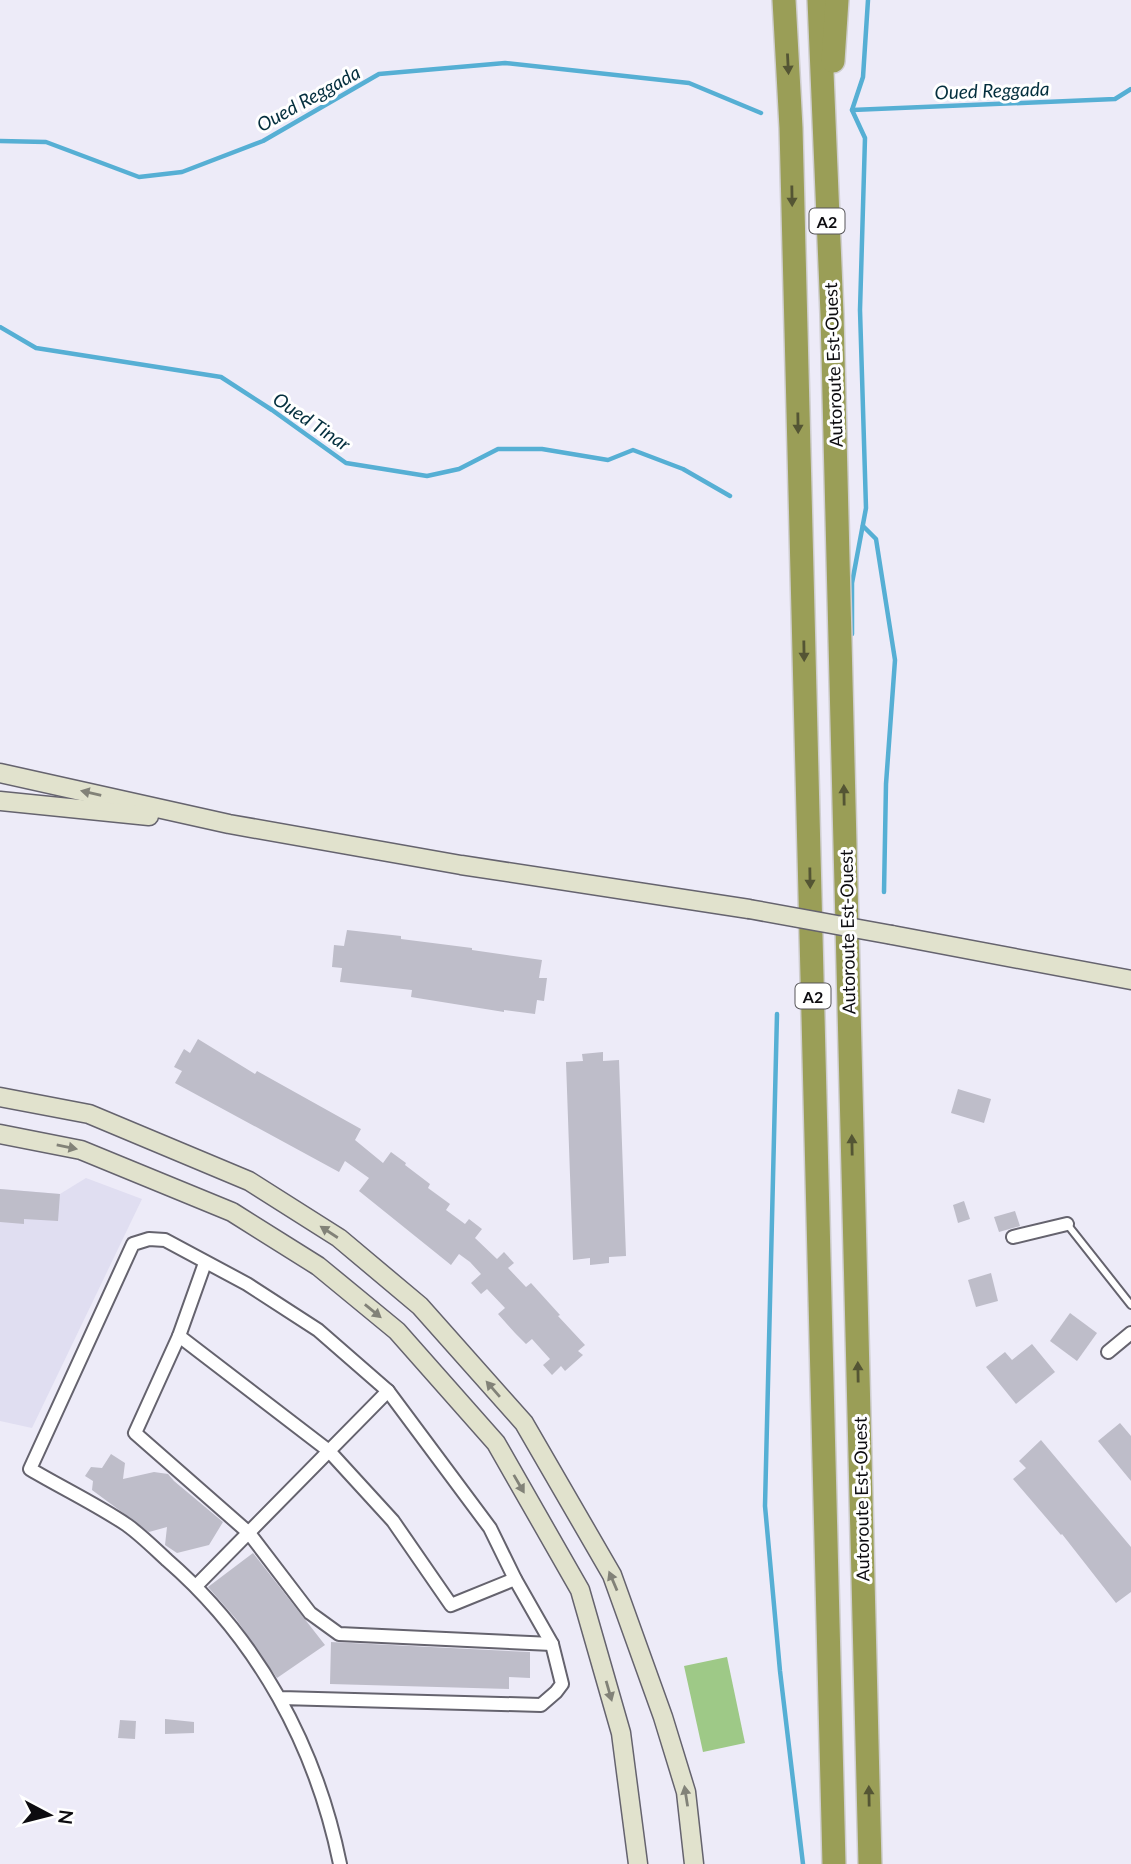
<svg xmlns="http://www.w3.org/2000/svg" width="1131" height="1864" font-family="Lato,sans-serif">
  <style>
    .built { fill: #e0def1 }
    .green { fill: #9ec987 }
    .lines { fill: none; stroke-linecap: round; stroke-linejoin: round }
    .stream { stroke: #56afd4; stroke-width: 4.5 }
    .building { fill: #bebdc9 }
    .lane-casing { stroke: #65636e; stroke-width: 10 }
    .street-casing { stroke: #65636e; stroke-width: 16 }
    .secondary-casing { stroke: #65636e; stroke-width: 21 }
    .highway-casing { stroke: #cfcecf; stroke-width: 26 }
    .lane { stroke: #fff; stroke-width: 6 }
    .street { stroke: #fff; stroke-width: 12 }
    .secondary { stroke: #e1e2cd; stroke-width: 18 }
    .highway { stroke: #9a9e57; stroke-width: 23 }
    .secondary-bridge-casing { stroke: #65636e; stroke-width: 21; stroke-linecap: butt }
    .secondary-bridge { stroke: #e1e2cd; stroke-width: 18 }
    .oneway { fill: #545534 }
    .oneway2 { fill: #828278 }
    .labels { text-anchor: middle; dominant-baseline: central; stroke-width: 6; stroke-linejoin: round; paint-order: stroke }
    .shield { fill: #fff; stroke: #565558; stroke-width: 2 }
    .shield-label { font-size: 16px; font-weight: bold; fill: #0d0c10 }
    .street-label { font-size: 18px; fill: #0d0c10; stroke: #fff }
    .water-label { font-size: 19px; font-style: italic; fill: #042f3e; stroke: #fff }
  </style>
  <rect width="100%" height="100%" fill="#edebf8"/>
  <!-- built -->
  <path class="built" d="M86,1178l56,21 -110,229 -32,-7v-232l60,5z"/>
  <!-- green -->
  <path class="green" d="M727,1657l18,86 -42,9 -19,-86z"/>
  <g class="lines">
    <!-- stream -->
    <g class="stream">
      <path d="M852,110l263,-11 16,-10"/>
      <path d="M0,141l46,1 93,35 43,-5 81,-31 116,-67 126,-11 184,20 72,30"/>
      <path d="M0,327l36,21 185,29 51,33 74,53 81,13 32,-7 39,-20h44l66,11 25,-10 50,19 47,27"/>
      <path d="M863,526l13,13 19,121 -9,124 -2,108"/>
      <path d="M852,634v-51l14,-75 -6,-198 5,-172 -13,-28 11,-33 5,-77"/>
      <path d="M777,1014l-12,492 15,165 23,193"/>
    </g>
  </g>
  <!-- building -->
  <g class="building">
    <path d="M347,930l54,6v3l71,9v2l70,10 -3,18h8l-3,23 -7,-1 -2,14 -31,-4v2l-93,-15 1,-7 -72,-8 2,-14 -10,-1 2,-22 10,1z"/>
    <path d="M198,1039l57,35 2,-3 104,58 -6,11 28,23 8,-11 15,11 -1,2 25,19 -2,4 22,16 -4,6 19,14 4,-5 13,10 -7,9 22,21 7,-7 10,11 -6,5 18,19 5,-4 29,32 -2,1 27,29 -7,6 5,4 -18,16 -4,-5 -9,9 -9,-10 7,-6 -18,-20 -6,5 -11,-11 -17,-19 7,-6 -18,-19 -6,5 -10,-11 10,-9 -11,-12 -11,-8 -8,11 -92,-74 10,-13 -24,-17 -6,11 -164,-89 7,-12 -8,-4 10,-18 6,4z"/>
    <path d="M603,1052v9l16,-1 7,196 -17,1v6l-19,2v-7l-17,2 -7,-198 17,-1 -1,-7z"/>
    <path d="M958,1089l33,10 -7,24 -33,-10z"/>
    <path d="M0,1189l60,5 -2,27 -34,-2v5l-24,-2z"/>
    <path d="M964,1201l6,18 -12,4 -5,-18z"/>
    <path d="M1015,1211l5,15 -21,6 -5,-15z"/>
    <path d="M991,1273l7,28 -22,6 -8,-27z"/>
    <path d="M1070,1313l27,20 -20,28 -27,-20z"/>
    <path d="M1032,1344l23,28 -39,32 -30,-37 19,-15 7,8z"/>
    <path d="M1120,1423l11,13v45l-33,-40z"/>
    <path d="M1041,1440l90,107v45l-15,11 -54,-69 -1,1 -48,-56 13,-11 -7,-7z"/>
    <path d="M111,1454l14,9 -2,16 31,-7 14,2 6,7 49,41 -14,23 -32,8 -12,-8 2,-18 -18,5 -57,-42 1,-9 -8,-5 6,-9 11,1z"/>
    <path d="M253,1553l72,92 -48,33 -41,-59 -28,-32z"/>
    <path d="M331,1642l199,10v26l-21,-1v12l-179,-5z"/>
    <path d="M165,1719l29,3v11l-29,1z"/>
    <path d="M120,1720l16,1 -1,18 -17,-1z"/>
  </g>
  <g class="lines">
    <!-- lane casing -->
    <g class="lane-casing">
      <path id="lane" d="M1067,1224l64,81"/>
    </g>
    <!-- street casing -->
    <g class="street-casing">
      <g id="street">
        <path d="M1013,1237l54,-13"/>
        <path d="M205,1263l-26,73 150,115 64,70 58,84 64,-26"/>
        <path d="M179,1336l-44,97 114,100 61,80 29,21 213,10"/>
        <path d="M1108,1352l23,-19"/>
        <path d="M197,1585l191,-194"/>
        <path d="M281,1698l260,7 15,-13 6,-8 -10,-40 -37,-65 -25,-51 -102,-137 -70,-61 -71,-46 -82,-44 -16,-1 -16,5 -103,225c32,19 66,35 97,56 14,10 27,23 40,35 91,79 149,186 173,304"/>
      </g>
    </g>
    <!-- secondary casing -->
    <g class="secondary-casing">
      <g id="secondary">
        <path d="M0,773l229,51 232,41 288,44"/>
        <path d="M0,801l149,15"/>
        <path d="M892,935l239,45"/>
        <path d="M0,1097l89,17 160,67 90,57 81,68 104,117 88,152 51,142 23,75 8,72"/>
        <path d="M0,1134l81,16 151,62 86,54 79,65 99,112 84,147 41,143 17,131"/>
      </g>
    </g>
    <!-- highway casing -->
    <g class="highway-casing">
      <g id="highway">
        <path d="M784,0l7,128 43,1736"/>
        <path d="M819,0l13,314 38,1550"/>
        <path d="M833,61l4,-61"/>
      </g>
    </g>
    <!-- lane -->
    <use href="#lane" class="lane"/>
    <!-- street -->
    <use href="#street" class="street"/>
    <!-- secondary -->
    <use href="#secondary" class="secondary"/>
    <!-- highway -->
    <use href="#highway" class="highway"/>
    <!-- secondary-bridge casing -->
    <g class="secondary-bridge-casing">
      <path id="secondary-bridge" d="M749,909l143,26"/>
    </g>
    <!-- secondary-bridge -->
    <use href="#secondary-bridge" class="secondary-bridge"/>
  </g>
  <!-- one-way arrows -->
  <defs><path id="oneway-solid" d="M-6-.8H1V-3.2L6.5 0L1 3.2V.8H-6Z" transform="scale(1.75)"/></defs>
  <g class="oneway">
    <use href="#oneway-solid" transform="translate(788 64) rotate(87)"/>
    <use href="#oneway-solid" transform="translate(792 196) rotate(89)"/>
    <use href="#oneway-solid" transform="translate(798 423) rotate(89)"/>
    <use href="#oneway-solid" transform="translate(804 651) rotate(89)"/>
    <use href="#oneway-solid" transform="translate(844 795) rotate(-91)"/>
    <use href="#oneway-solid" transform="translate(810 878) rotate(89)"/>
    <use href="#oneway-solid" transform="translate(852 1145) rotate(-91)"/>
    <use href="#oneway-solid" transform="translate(858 1372) rotate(-91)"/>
    <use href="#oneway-solid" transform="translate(869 1796) rotate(-91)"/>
  </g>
  <g class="oneway2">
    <use href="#oneway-solid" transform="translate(91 793) rotate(-167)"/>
    <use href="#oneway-solid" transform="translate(67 1147) rotate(11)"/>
    <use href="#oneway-solid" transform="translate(329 1232) rotate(-147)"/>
    <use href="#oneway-solid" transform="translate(373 1311) rotate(39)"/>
    <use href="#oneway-solid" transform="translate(493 1389) rotate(-131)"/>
    <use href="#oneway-solid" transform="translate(519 1484) rotate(60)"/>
    <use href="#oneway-solid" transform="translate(613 1581) rotate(-113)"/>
    <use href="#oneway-solid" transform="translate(609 1691) rotate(74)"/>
    <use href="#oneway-solid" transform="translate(686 1796) rotate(-99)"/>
  </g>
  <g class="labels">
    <!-- shield labels -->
    <g class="shield">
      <rect x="809.5" y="208.5" width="35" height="25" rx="5"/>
      <rect x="795.5" y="983.5" width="35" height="25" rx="5"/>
    </g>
    <g class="shield-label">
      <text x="827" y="221">A2</text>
      <text x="813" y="996">A2</text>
    </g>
    <!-- street labels -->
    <g class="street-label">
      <text transform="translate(833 365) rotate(-92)">Autoroute Est-Ouest</text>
      <text transform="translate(847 932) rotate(-91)">Autoroute Est-Ouest</text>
      <text transform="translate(861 1499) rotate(-91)">Autoroute Est-Ouest</text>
    </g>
    <!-- water labels -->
    <g class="water-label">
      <text transform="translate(992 90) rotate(-2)">Oued Reggada</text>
      <text transform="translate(308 98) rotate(-29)">Oued Reggada</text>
      <text transform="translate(312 421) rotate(34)">Oued Tinar</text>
    </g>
  </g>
  <!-- north arrow -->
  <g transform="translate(49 1815) rotate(97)" stroke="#ffffff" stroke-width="5" paint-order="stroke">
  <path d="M0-5L12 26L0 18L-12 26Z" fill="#0d0c10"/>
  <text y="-10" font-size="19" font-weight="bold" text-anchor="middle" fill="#0d0c10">N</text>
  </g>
</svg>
